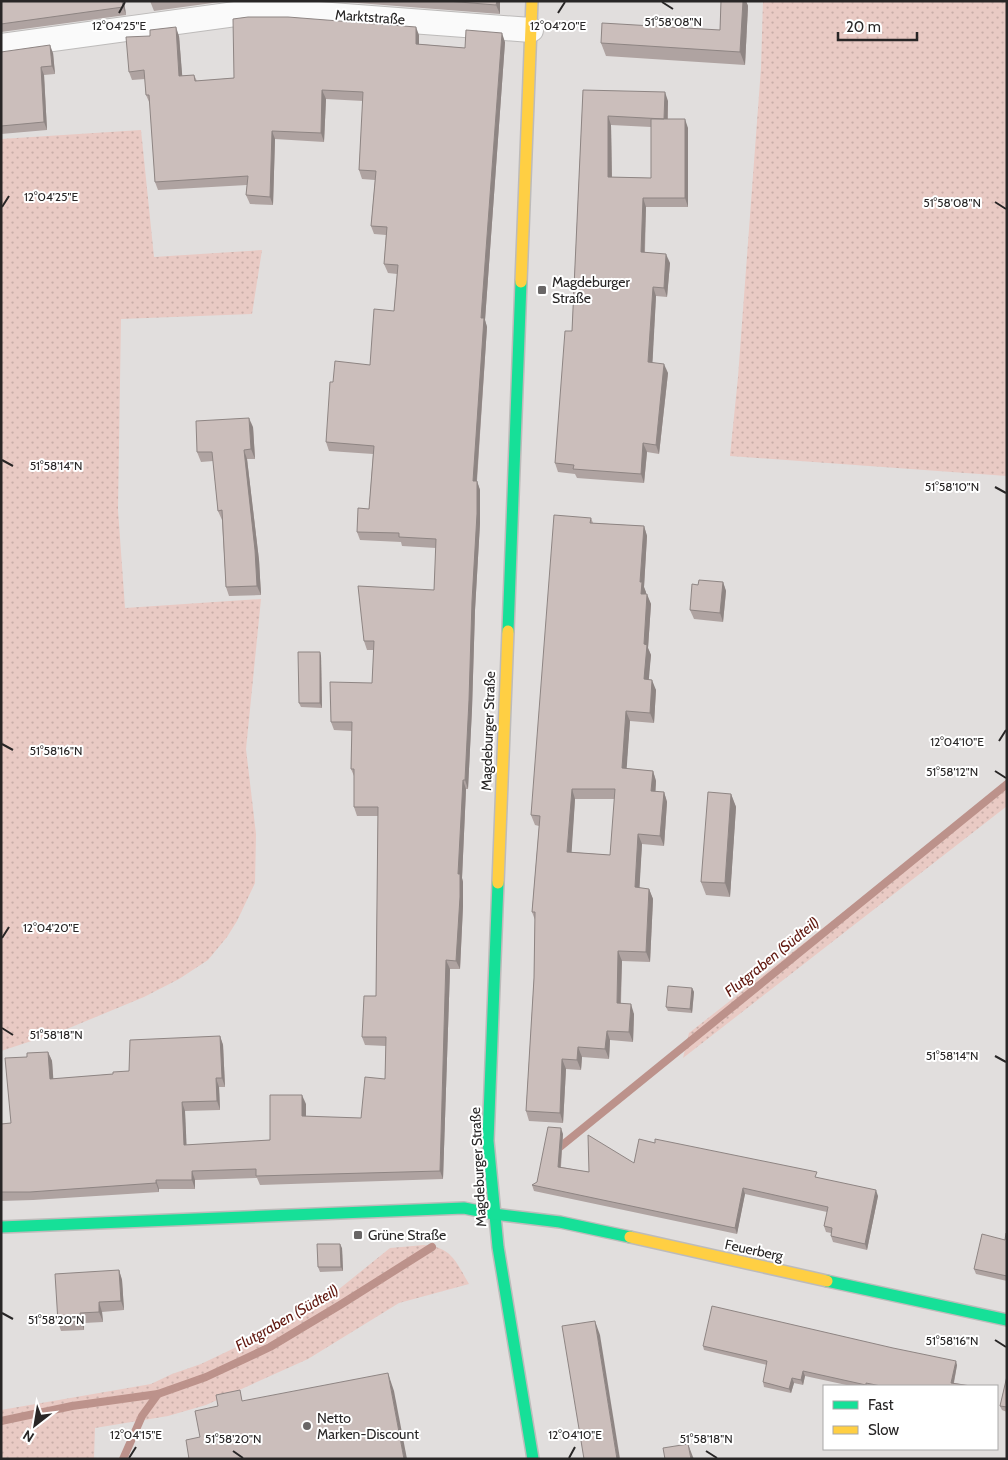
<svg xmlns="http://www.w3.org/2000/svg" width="1008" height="1460" font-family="Cabin,sans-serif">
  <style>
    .grass { fill: url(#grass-dots) }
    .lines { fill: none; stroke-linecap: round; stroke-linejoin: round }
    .stream { stroke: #bc928b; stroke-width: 8 }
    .street-casing { stroke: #bdbbba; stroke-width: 26 }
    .fast-casing { stroke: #bdbbba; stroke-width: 14 }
    .slow-casing { stroke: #bdbbba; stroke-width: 14 }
    .street { stroke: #fafafa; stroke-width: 24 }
    .fast { stroke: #16e098; stroke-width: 11 }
    .slow { stroke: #ffcf43; stroke-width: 11 }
    .wall { fill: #afa3a1; fill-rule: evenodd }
    .shaded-wall { fill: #8e8583 }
    .building { fill: #cbbebb; stroke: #8e8583; fill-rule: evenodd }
    .ticks { fill: none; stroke: #282626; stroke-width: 2 }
    .poi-dot { fill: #696666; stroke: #fff; stroke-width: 2 }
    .labels { text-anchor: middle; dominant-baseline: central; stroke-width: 4; stroke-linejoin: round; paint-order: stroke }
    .street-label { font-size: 14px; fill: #282626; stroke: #fff }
    .poi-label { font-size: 14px; fill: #282626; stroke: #fff; text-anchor: start }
    .water-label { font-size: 15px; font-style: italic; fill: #61180f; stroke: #fff }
    .ticks-label { font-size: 12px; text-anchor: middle; fill: #282626; stroke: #fff; stroke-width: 4; stroke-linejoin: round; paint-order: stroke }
  </style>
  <defs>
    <pattern id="grass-dots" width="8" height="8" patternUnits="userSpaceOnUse" patternTransform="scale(1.25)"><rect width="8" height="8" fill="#e9cac4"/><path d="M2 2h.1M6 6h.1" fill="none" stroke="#c8ada8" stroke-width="1.8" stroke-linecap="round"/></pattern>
  </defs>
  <rect width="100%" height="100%" fill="#e1dedd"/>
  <!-- grass -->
  <g class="grass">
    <path d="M763,1h244v475l-277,-20 8,-79 23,-309z"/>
    <path d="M141,130l13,127 108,-7 -10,64 -131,5 -3,191 7,98 136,-9 -15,150 10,85 -1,49 -18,38 -10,16 -19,23 -29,19 -35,18 -82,34 -61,20v-912z"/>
    <path d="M1007,784v22l-324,252 6,-25z"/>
    <path d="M424,1245c28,2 32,17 45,39l-70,19 -91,56 -102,46 -38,11 -73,12 -1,31h-93v-49l150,-26 21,-10 29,-10 63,-30 69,-40 57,-46z"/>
  </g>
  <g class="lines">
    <!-- stream -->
    <g class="stream">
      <path d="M555,1151l452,-367"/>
      <path d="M1,1421l71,-15 86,-12 48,-17 64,-30 70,-42 92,-58"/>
      <path d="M123,1459l19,-43 16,-22"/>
    </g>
    <!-- street casing -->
    <g class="street-casing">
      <path id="street" d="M1,46l249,-34h42l239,18"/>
    </g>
    <!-- fast casing -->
    <g class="fast-casing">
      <g id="fast">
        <path d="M508,631l13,-349"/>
        <path d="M498,883l-10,258 10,106 35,212"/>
        <path d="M1,1227l463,-19 30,6 66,8 70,15"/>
        <path d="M827,1281l180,39"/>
      </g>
    </g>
    <!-- slow casing -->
    <g class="slow-casing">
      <g id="slow">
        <path d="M521,282l11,-281"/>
        <path d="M498,883l10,-252"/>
        <path d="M630,1237l197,44"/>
      </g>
    </g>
    <!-- street -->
    <use href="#street" class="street"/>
    <!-- fast -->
    <use href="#fast" class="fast"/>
    <!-- slow -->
    <use href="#slow" class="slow"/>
  </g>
  <!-- wall -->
  <g class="wall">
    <path d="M1,1h123l2,14 -125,17z"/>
    <path d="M150,1h77l-73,10z"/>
    <path d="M332,1h168v13z"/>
    <path d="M721,1h25l2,5 -3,59 -139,-9 -5,-13 119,-13z"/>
    <path d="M419,35v9l46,4 40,-6 -20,278 2,7 -10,154 3,9v33l-5,87 -3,99 -4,80h-2l-4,89 1,4v24l-3,63h-10l-7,210 -183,6 -3,-7 -62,2v9h-36v3l-126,8 -32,1v-77l10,-1 16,-66 21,-5 4,9 1,18 60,-5 16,-3 91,-35 3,9 2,42h-6l1,23 -35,1 1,34 84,-5 36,-36v13l55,1 24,-39 1,-33 -21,-1 -3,-8 14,-41 2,-180h-21l-3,-9v-31l-3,-7 1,-38 -18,-1 -3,-8 41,-39 2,-33h-7l-3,-9 70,-51 2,-42 -34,-2 -1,-4 -41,-2 -3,-8 12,-23 4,-55 -44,-3 -3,-9 7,-60 37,-17 24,-54 3,-37 -9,-1 -4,-9 2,-29 -12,-1 -3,-8 4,-46 -13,-1 -3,-9 4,-69 -37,-2 -2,43 -49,-3 -2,66 -23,-1 -4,-9 1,-10 -89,5 -3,-8 -5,-78 -4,-9 -1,-16 -13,1 -3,-8 21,-36h29l3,40 12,-1 3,6 37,-3z"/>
    <path d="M1,52l52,1 2,21 -11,1 3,55 -46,4z"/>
    <path d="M583,90l85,11v18l20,9v79h-42l-1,45 25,11 -3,34 -11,-1 -4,67 16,10 -9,81 -12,-2 -3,31 -67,-5 -2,-4 -17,-2 -3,-9 17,-132zM611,125l40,2v51l-39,-1z"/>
    <path d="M253,427l2,32h-8l12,101 2,35 -32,1 -3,-9 -4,-67 -4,-9 -5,-50 -12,1 -4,-10z"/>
    <path d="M591,518l2,5 51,3 3,10 -3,51 2,7 5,10 -3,44 3,7 -3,25 8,10 -2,33 -24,-2 -4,48 27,2 3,10 -1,11h9l3,10 -3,44 -22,-2 -3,44 10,1 4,10 -3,63 -28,-1 -1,43 13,10 -1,28 -23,-2 -1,19 -27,-2 -1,13 -15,-1 -3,54 -34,-2 -3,-10 8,-133 1,-58 -3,-8 7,-86 -4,-1 -4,-10zM575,799h40l-5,56 -39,-3z"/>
    <path d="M723,582l3,9 -3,31 -29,-3 -4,-9 8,-25z"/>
    <path d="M321,656l1,52 -21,-1 -2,-4z"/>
    <path d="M731,794l5,13 -6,90 -24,-2 -5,-13z"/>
    <path d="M692,988l2,4 -2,21 -24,-2 -2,-4z"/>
    <path d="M563,1134l-2,33 28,5 45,-9 185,15 59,18 -11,54 -34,-8 -2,-6v-3l-5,-1 -2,-6 3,-14 -82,-18 -8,40 -203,-43 -2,-6 5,-3z"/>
    <path d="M1007,1233v48l-31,-7 -2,-5 31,-29z"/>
    <path d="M342,1248l1,23 -23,1 -2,-5z"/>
    <path d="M119,1270l3,10 2,30 -22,2 1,10 -19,1v7l-23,1 -3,-9z"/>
    <path d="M703,1346l254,19 -3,18 17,3h-120l-46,-10 -2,9 -9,-2 -3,10 -27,-6 -1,-5 4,-17 -63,-15z"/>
    <path d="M1007,1376v36l-5,-2 -2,-4z"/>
  </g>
  <!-- shaded-wall -->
  <g class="shaded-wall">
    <path d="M122,1h2l2,14 -3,-8z"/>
    <path d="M497,1h3v13l-4,-9z"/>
    <path d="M743,1h3l2,5 -3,59 -5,-13z"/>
    <path d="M176,27l3,9 4,49 -4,-9z"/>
    <path d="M416,27l3,8v18l-3,-9z"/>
    <path d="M502,33l3,9 -20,278 2,7 -11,163 -3,-9 8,-163z"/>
    <path d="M50,45l3,8 2,21 -3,-8z"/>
    <path d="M41,67l3,8 3,55 -3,-8z"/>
    <path d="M322,90l4,9 -2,43 -3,-9z"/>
    <path d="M665,92l3,9 -1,27 -3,-9z"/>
    <path d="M608,116l3,9 1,61 -4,-9z"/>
    <path d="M685,119l3,9v79l-3,-9z"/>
    <path d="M272,131l3,8 -2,66 -3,-8z"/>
    <path d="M643,198l3,9 -2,54 -3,-9z"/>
    <path d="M666,254l4,9 -3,34 -3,-9z"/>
    <path d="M653,287l3,9 -4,76 -4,-10z"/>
    <path d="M664,364l4,9 -9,81 -3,-9z"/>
    <path d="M249,418l4,9 2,32 -4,-10z"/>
    <path d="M643,443l4,9 -3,31 -3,-9z"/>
    <path d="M244,450l3,9 12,101 2,35 -4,-9z"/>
    <path d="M477,481l3,9v33l-5,87 -3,99 -4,80 -3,-9z"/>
    <path d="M644,526l3,10 -3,51 2,5 -1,12 -4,-10 -1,-12z"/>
    <path d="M723,582l3,9 -3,31 -3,-9z"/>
    <path d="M647,594l4,10 -3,44 3,7 -3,34 -4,-10v-35z"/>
    <path d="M320,652l1,4 1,52 -2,-5z"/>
    <path d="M652,680l4,10 -2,33 -4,-10z"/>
    <path d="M626,711l4,10 -4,57 -4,-10z"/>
    <path d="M653,771l3,10 -1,20 -4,-10z"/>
    <path d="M463,780l3,9 -4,89 1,4v24l-3,63 -4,-8 2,-87z"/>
    <path d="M572,789l3,10 -4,63 -4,-10z"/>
    <path d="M664,792l3,10 -3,44 -4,-10z"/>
    <path d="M731,794l5,13 -6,90 -5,-14z"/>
    <path d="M638,834l4,10 -3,53 -4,-10z"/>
    <path d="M649,889l4,10 -3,63 -4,-10z"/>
    <path d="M618,951l4,10 -2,52 -3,-10z"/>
    <path d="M446,960l4,9 -7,210 -3,-8z"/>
    <path d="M692,988l2,4 -2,21 -2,-4z"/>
    <path d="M631,1004l3,10 -1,28 -4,-10z"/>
    <path d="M607,1031l3,9 -1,19 -4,-10z"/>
    <path d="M220,1036l3,9 2,42 -3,-9z"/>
    <path d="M578,1047l4,10 -1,13 -4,-10z"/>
    <path d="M48,1052l4,9 2,27 -4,-9z"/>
    <path d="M562,1059l4,10 -3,54 -3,-10z"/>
    <path d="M216,1078l3,9 1,23 -3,-9z"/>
    <path d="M302,1095l4,9v21l-4,-9z"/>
    <path d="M182,1102l3,9 2,43 -3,-9z"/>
    <path d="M561,1128l2,6 -3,38 -2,-5z"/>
    <path d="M192,1171l3,9v9l-3,-9z"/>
    <path d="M156,1180l3,9v3l-3,-9z"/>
    <path d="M743,1188l2,6 -8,40 -2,-6z"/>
    <path d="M876,1190l2,6 -11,54 -2,-6z"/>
    <path d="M340,1244l2,4 1,23 -2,-4z"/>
    <path d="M119,1270l3,10 2,30 -3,-9z"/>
    <path d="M99,1302l3,10 1,10 -4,-10z"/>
    <path d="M80,1313l4,10v7l-3,-9z"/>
    <path d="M595,1321l5,14 20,124h-3z"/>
    <path d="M956,1361l1,4 -4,21 -2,-3z"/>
    <path d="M803,1371l2,5 -2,9 -2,-5z"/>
    <path d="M388,1373l6,18 13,68h-3z"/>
    <path d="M792,1378l2,5 -3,10 -2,-4z"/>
    <path d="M688,1444l5,13 1,2h-3z"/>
  </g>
  <!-- building -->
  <g class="building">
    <path d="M1,1h121l1,6 -122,17z"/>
    <path d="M447,1h50l-1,4z"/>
    <path d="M721,1h22l-3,51 -139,-9 1,-20 118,7z"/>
    <path d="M248,17h40l128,10v17l49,4 1,-18 36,3 -21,285h3l-11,163h4v33l-5,87 -3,99 -4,80h-2l-5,94h2v23l-4,64 -10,-1 -6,211 -184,5v-7l-64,2v9h-36v3l-126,9h-29v-68l10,-1 -6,-65 22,-1v-4l21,-1 2,27 63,-5v-2l16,-1 1,-31 90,-4 2,42h-6l1,23 -35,1 2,43 86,-5v-45h32v21l59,2 4,-41 20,2 1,-42h-24l2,-41h12l2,-189h-24v-38h-3l1,-47h-21l-1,-40 42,1 2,-42h-10l-6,-55 76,4 2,-51 -37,-2v-4l-42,-1 1,-24 11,1 5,-63 -48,-4 4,-60h3l2,-21 35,4 4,-56 20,2 4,-46 -14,-1 3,-37 -16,-1 5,-55 -17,-1 4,-78 -41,-2 -1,43 -49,-2 -2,66 -24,-2 2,-19 -93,6 -6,-87h-3l-2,-25 -15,2 -3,-35 24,-1v-6l26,-3 3,49 15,-1 1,6 39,-3 -1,-59z"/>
    <path d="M50,45l2,21 -11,1 3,55 -43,4v-74z"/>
    <path d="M583,90l82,2 -1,27 -56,-3v61l43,1v-59h34v79h-42l-2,54 25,2 -2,34 -11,-1 -5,75 16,2 -8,81 -13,-2 -2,31 -68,-5 1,-4 -19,-2 10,-132h7z"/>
    <path d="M249,418l2,31 -7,1 11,100 2,36 -31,1 -4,-77 -4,1 -6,-59h-15l-1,-31z"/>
    <path d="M554,515l37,3 -1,5 54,3 -4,56h2l-1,12h6l-3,50 3,1 -3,34 8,1 -2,33 -24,-2 -4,57 31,3 -2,20 13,1 -4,44 -22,-2 -3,53 14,2 -3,63 -28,-1 -1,52 14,1 -2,28 -22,-1 -2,18 -27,-2 -1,13 -15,-1 -2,54 -34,-2 8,-133 1,-66h-3l8,-96 -9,-1zM572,789h43l-5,66 -43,-3z"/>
    <path d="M699,580l24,2 -3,31 -30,-3 2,-26 6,1z"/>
    <path d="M298,652h22v51h-21z"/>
    <path d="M708,792l23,2 -6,89 -24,-1z"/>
    <path d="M668,986l24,2 -2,21 -24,-2z"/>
    <path d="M548,1127l13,1 -3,39 31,5 -1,-37 46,28 5,-24 16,4v-4l162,33 -2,5 61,13 -11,54 -34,-8 1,-8 -8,-2 4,-19 -85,-19 -8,40 -203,-43 5,-3z"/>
    <path d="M1006,1233h1v43l-33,-7 8,-35 23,6z"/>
    <path d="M317,1244h23l1,23h-23z"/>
    <path d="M119,1270l2,31 -22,1v10l-19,1 1,8 -23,1 -3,-48z"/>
    <path d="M712,1306l181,42 63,13 -5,22 20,3h-90l-15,-3v2l-63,-14 -2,9 -9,-2 -3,11 -26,-7 4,-21 -64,-15z"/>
    <path d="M595,1321l22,138h-33l-22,-133z"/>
    <path d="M388,1373l16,86h-215l-3,-19 14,-3 -5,-26 23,-5 -2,-11 24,-5 2,11z"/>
    <path d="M1007,1376v31l-7,-1z"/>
    <path d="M688,1444l3,15h-26l-2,-11z"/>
  </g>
  <!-- ticks -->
  <path class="ticks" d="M662,2l11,7M119,13l6,-11M558,13l7,-11M995,202l11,7M2,207l7,-11M2,460l11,6M995,487l11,6M999,741l7,-11M2,744l11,6M995,771l11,7M2,938l7,-11M2,1028l11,7M995,1056l11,6M2,1313l11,6M995,1340l11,7M233,1451l10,7M706,1451l11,7M129,1458l7,-11M569,1458l6,-11"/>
  <!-- markers -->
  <g class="poi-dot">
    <rect x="537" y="285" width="10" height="10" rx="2.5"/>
    <rect x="353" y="1230" width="10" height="10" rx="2.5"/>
    <circle cx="307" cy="1426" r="5"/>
  </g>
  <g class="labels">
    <!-- street labels -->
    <g class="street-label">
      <text transform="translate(370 17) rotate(4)">Marktstraße</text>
      <text transform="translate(488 731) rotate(-88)">Magdeburger Straße</text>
      <text transform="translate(478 1167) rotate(-93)">Magdeburger Straße</text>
      <text transform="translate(754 1250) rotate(12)">Feuerberg</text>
    </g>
    <!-- poi labels -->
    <g class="poi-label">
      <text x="552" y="282">Magdeburger<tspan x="552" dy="16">Straße</tspan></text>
      <text x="368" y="1235">Grüne Straße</text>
      <text x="317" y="1418">Netto<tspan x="317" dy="16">Marken-Discount</tspan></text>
    </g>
    <!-- water labels -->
    <g class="water-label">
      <text transform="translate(772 957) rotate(-39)">Flutgraben (Südteil)</text>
      <text transform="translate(287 1318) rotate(-30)">Flutgraben (Südteil)</text>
    </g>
  </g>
  <g class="ticks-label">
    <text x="673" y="26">51°58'08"N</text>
    <text x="119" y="30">12°04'25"E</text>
    <text x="558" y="30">12°04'20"E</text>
    <text x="51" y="201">12°04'25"E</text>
    <text x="952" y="207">51°58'08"N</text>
    <text x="56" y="470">51°58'14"N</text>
    <text x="952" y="491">51°58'10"N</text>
    <text x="957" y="746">12°04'10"E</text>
    <text x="56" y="755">51°58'16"N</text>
    <text x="952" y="776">51°58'12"N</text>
    <text x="51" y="932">12°04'20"E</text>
    <text x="56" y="1039">51°58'18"N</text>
    <text x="952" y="1060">51°58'14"N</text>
    <text x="56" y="1324">51°58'20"N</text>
    <text x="952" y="1345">51°58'16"N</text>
    <text x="136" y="1439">12°04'15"E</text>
    <text x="575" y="1439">12°04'10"E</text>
    <text x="233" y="1443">51°58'20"N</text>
    <text x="706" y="1443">51°58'18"N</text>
  </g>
  <!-- border -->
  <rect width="1008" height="1460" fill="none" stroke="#282626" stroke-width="5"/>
  <!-- legend -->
  <rect x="823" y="1385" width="175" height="65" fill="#ffffff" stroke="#a9a8a8"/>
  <rect x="833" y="1401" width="25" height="8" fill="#16e098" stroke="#a9a8a8"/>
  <text x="868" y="1410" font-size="15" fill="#282626">Fast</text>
  <rect x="833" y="1426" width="25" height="8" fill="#ffcf43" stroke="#a9a8a8"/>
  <text x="868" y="1435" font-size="15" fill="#282626">Slow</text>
  <!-- north arrow -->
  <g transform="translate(35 1425) rotate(211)" stroke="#ffffff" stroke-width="4" paint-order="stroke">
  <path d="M0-4L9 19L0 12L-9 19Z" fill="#282626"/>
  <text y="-8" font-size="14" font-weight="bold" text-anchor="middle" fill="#282626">N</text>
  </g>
  <!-- scale -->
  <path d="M838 32v8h79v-8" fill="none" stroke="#282626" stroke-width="2.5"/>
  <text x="846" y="32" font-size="15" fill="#282626" stroke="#ffffff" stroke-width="4" paint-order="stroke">20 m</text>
</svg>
